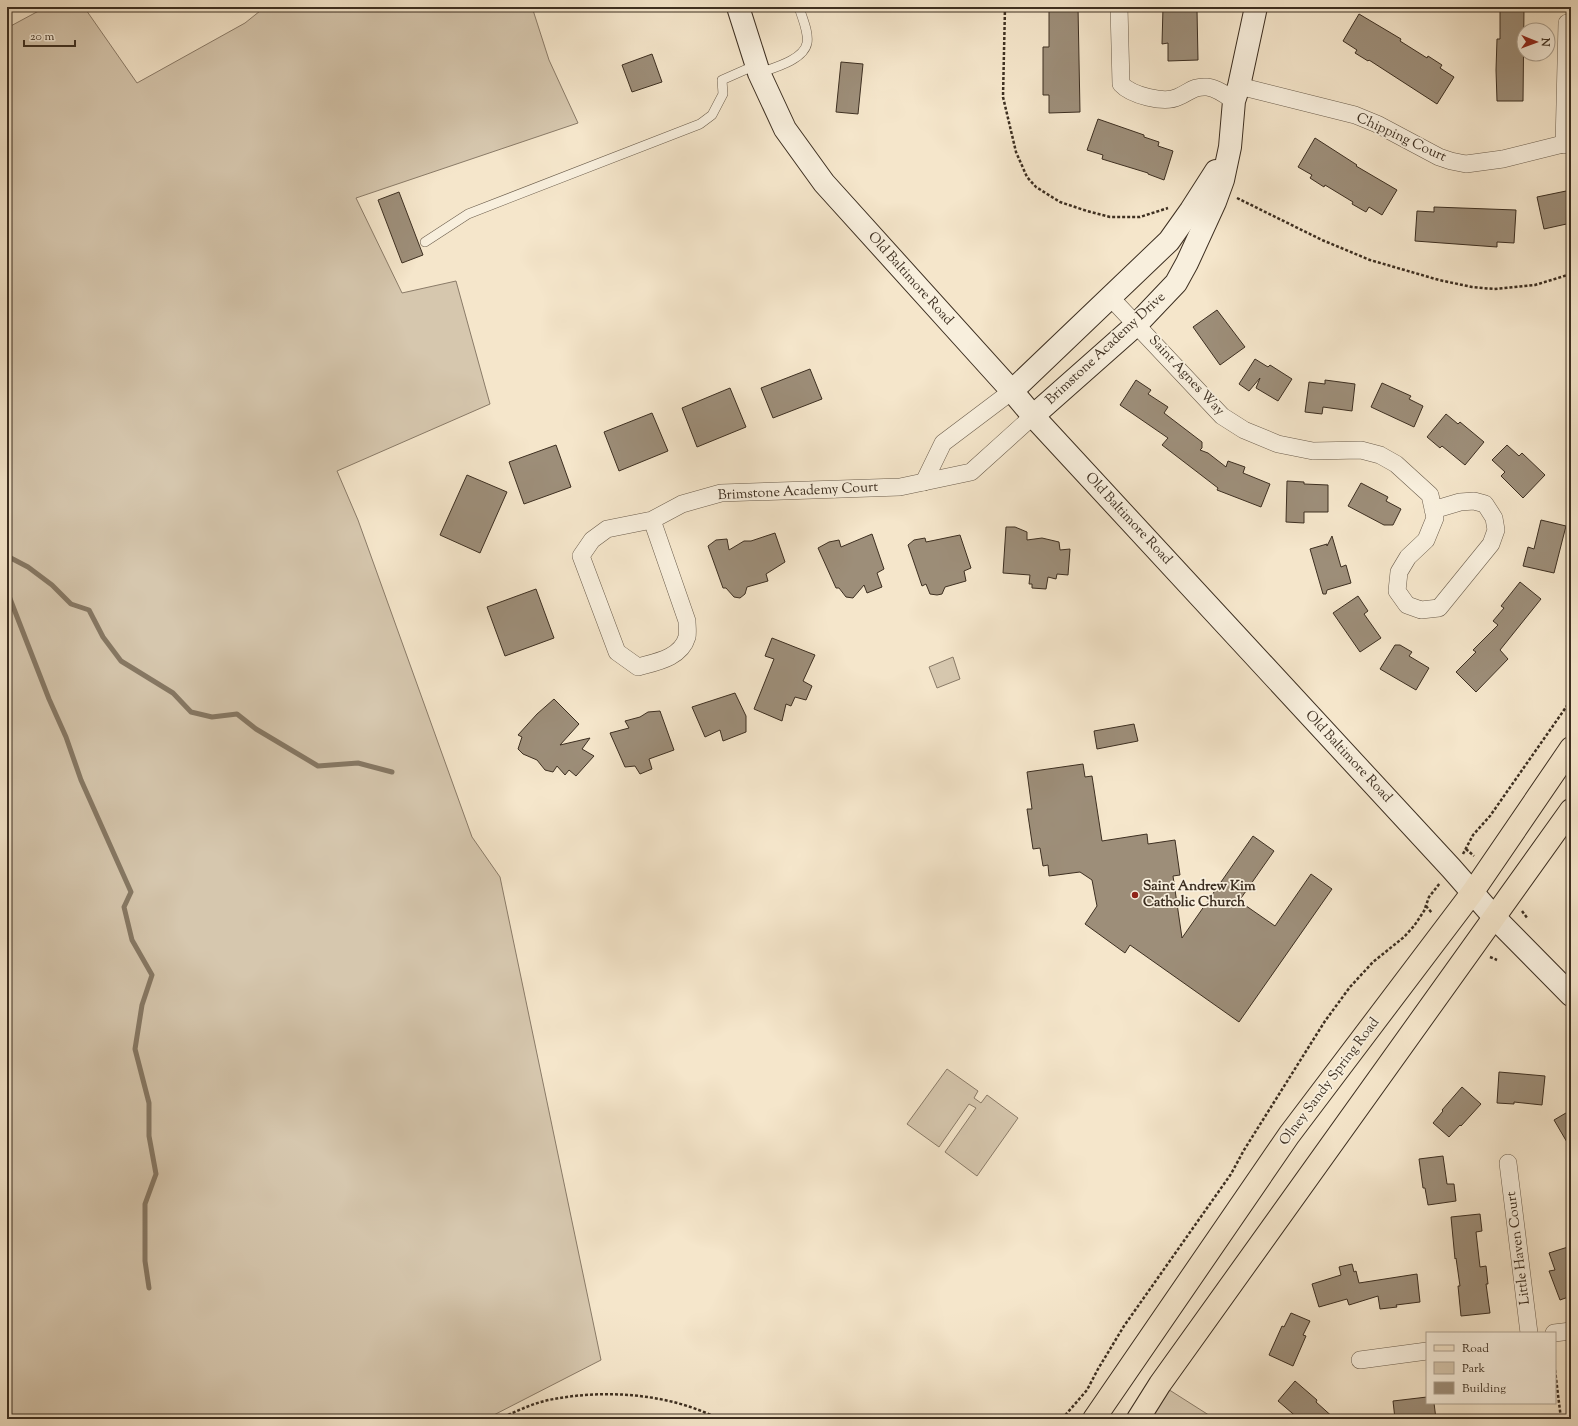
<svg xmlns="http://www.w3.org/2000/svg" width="1578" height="1426" font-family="'Sorts Mill Goudy',serif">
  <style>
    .green { fill: #d6c7ae; stroke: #8a7b68 }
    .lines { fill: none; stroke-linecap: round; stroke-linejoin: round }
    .stream { stroke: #867864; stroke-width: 5 }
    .building { fill: #9d8e79; stroke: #3d2f21 }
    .lane-casing { stroke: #6b5d4c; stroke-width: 10 }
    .street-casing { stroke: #6b5d4c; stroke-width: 18 }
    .secondary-casing { stroke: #3d2f21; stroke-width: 24 }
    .primary-casing { stroke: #3d2f21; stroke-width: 24 }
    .path { stroke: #3d2f21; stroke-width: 2.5; stroke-dasharray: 3 2; stroke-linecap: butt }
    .lane { stroke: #f8efdd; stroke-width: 9 }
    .street { stroke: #f8efdd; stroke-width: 17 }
    .secondary { stroke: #f8efdd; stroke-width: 22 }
    .primary { stroke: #f5e6cb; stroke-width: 22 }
    .poi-dot { fill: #8f2418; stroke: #f8efdd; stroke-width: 1.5 }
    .labels { text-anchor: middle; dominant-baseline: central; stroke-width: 3.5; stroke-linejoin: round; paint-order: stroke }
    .street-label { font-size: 14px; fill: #3d2f21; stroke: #f8efdd }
    .poi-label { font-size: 14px; font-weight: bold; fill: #3d2f21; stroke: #f8efdd; text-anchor: start }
  </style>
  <rect width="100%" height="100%" fill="#f5e6cb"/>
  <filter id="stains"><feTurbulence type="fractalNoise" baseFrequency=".005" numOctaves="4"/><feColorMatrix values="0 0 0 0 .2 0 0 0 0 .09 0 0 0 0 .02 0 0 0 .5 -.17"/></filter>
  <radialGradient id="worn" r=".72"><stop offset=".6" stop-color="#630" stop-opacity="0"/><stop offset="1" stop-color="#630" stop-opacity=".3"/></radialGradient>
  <!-- green -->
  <g class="green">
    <path d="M46,7h38l53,76 108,-60 20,-16h267l17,53 29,63 -222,75 46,95 54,-12 34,123 -153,67 21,49 114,317 28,40 101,483 -115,59h-479v-1391z"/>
    <path d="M953,657l7,22 -23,9 -8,-21z"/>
    <path d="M947,1069l31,22 -4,7 7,5 6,-8 31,23 -41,58 -32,-24 31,-44 -7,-4 -30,43 -32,-23z"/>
    <path d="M1160,1384l55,35h-77z"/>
  </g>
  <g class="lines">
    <!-- stream -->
    <g class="stream">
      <path d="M7,556l21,11 24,18 19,19 18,6 14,27 18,24 52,32 18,19 21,5 25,-3 19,15 62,37 40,-3 34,9"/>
      <path d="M7,591l42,108 17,38 15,43 50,112 -7,15 8,33 20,35 -10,30 -7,44 14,54v33l7,38 -11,30v57l4,27"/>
    </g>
  </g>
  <!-- building -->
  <g class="building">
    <path d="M1049,7h29l2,105 -31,1v-18h-6v-48h6z"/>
    <path d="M1163,7h29v3h5l1,50 -30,1v-18l-6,1z"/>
    <path d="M1500,8h24l-1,93h-26l-1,-31 1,-31h3z"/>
    <path d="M1359,14l42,25 -1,2 27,17 1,-2 14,9 -2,3 14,9 -17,27 -68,-44 -1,1 -13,-8 2,-3 -14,-9z"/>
    <path d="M652,54l10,28 -30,10 -10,-27z"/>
    <path d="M841,62l22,2 -5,50 -22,-2z"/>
    <path d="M1098,119l46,16v2l15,5 -1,4 15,5 -9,29 -16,-6v-1l-46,-14 1,-4 -16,-5z"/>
    <path d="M1315,138l42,27 -1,1 41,24 -15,25 -13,-8 -3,5 -14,-8 1,-2 -28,-17 -1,2 -14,-9 2,-3 -14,-8z"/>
    <path d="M1571,190v33l-27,6 -7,-32z"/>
    <path d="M399,192l24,63 -21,8 -24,-63z"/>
    <path d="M1434,207l82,3 -2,33 -17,-1v5l-82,-6 2,-30 17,1z"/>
    <path d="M1217,310l28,37 -25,18 -27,-38z"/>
    <path d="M1255,359l13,8 2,-2 22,14 -14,22 -22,-13 4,-10 -11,13 -10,-7z"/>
    <path d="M810,369l12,30 -49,19 -12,-30z"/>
    <path d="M1136,380l15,10 -3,4 20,13 -4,6 38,29v6l-2,2 8,3 18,14 2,-6 17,6 -2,6 27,11 -9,23 -44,-17 1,-2 -56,-43 6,-7 -48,-33z"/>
    <path d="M1325,380l30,4 -3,27 -29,-4 -1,7 -17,-2 4,-30 16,2z"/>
    <path d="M1382,383l29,13 -2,3 14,7 -9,21 -43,-20z"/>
    <path d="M730,388l16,39 -49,20 -15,-39z"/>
    <path d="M652,413l16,38 -49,20 -15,-39z"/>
    <path d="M1446,414l12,10 2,-2 24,20 -19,23 -23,-19 -2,2 -13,-11z"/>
    <path d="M556,445l15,42 -47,17 -15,-42z"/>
    <path d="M1507,445l12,11 3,-3 23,22 -22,23 -22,-22 4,-4 -13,-12z"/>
    <path d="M467,475l40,17 -27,61 -40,-18z"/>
    <path d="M1287,481l17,1v2l24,1v27h-24v11l-18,-1z"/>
    <path d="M1361,483l27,14 -2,4 15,8 -8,16h-9l-36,-19z"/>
    <path d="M1541,520l25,6 -12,47 -31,-7 5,-19 6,2z"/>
    <path d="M1006,527h9l12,5v8l15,-2 17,4 1,8 10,-1 -2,26 -11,-1 -1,5 -8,-2 -2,12 -14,-1v-4h-3l1,-9 -27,-2z"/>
    <path d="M775,533l10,29 -19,12 2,7 -21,6 -2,7 -5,4 -6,-1 -8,-9h-3l-15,-42 8,-6 11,-1 2,11 15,-9h7z"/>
    <path d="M872,534l12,35 -7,4 5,14 -15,6 -3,-8 -11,13 -7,-1 -7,-9h-3l-18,-40 11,-6 10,-2 2,7z"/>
    <path d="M960,535l11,33 -7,3 2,10 -21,6 -3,7 -5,1 -7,-1 -4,-10 -4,2 -14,-41 6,-5 11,-2 1,4z"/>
    <path d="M1332,536l9,31 5,-2 5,18 -24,7 -1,4h-3l-13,-45 17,-5v2z"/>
    <path d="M1520,582l21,17 -41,51 8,9 -32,33 -20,-20 20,-20 -3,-2 25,-25 -5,-4 11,-13 -3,-2z"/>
    <path d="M536,589l18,49 -49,18 -18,-49z"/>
    <path d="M1358,596l10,15 -4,3 17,24 -21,14 -27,-39z"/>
    <path d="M772,638l43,17 -12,26 9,5 -6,14 -11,-3 -4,9 -5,-2 -4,17 -28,-12 20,-50 -9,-3z"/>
    <path d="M1395,645h5l12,7 -3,4 20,12 -13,22 -36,-21z"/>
    <path d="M735,693l11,23v16l-23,9 -3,-11 -15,7 -13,-30z"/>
    <path d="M554,699l25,25 -19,21 30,-7 -8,11 12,7 -18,20 -7,-6 -4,5 -8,-9 -4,6 -8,-2 -8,-10 -14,-6 -5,-5 4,-12 -4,-2 19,-21z"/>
    <path d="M660,711l14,39 -25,9 3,10 -12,5 -5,-8 -10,1 -15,-34 19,-5 -4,-7 15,-4 8,-5z"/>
    <path d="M1134,724l4,17 -41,8 -3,-18z"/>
    <path d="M1083,764l2,13 7,-1 10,65 45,-7 1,10 27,-4 5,35 -7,1 9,62 71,-102 21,15 -35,50 36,25 36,-52 21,15 -93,133 -109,-77 -5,8 -40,-29 12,-18 -5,-26 -12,-8 -31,4 -1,-11 -5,1 -3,-18 -7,1 -6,-40h5l-5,-37z"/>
    <path d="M1499,1072l46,4 -3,29 -28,-3v2l-17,-1z"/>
    <path d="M1462,1087l19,17 -20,22 -1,-1 -11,12 -16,-14 10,-12 -1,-1z"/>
    <path d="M1571,1110v39l-17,-29z"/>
    <path d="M1443,1156l4,28h7l2,17 -28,4 -3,-17h-2l-4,-29z"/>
    <path d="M1480,1214l2,17 -6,1 4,35 6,-1 2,18h-2l4,29 -29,3 -3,-30h2l-4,-28 -1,1 -4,-42z"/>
    <path d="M1571,1246v50l-11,4 -11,-29 6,-1 -6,-17z"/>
    <path d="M1352,1264l2,8 2,-1 3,12 58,-9 3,28 -24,3 1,2 -17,2 -2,-13 -29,9 -2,-6 -28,8 -7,-23 29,-9 -2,-8z"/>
    <path d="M1291,1313l19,8 -7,14 3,1 -13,30 -24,-11 13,-29 2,1z"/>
    <path d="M1295,1381l22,19 -1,2 19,17h-36l-21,-18z"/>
    <path d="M1427,1397v6h7l2,16h-41l-2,-18z"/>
  </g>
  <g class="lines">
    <!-- lane casing -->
    <g class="lane-casing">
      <g id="lane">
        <path d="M759,73c14,-5 45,-13 48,-30 2,-11 -5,-25 -8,-36"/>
        <path d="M425,242l43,-28 232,-90 12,-9 11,-21 -1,-14 34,-15"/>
      </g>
    </g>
    <!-- street casing -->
    <g class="street-casing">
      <g id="street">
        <path d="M1119,7l2,77c10,11 43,20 57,13 12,-5 15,-11 29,-10 10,1 19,8 27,14"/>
        <path d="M1239,86l116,29 22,9 62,33 12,4 15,3 37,-5 68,-17"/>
        <path d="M1564,145l3,-122h4"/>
        <path d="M1111,298l111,118 22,14 34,14 35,7 48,-1 19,5 16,9 34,31 5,23 -9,22 -18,17 -9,15 -2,19 10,14 14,5 18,-2 52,-64 5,-14 -2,-12 -9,-14 -11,-3 -14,1 -27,8"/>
        <path d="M924,482l19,-39 69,-52"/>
        <path d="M652,520l35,101c0,5 1,11 0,16 -6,21 -31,25 -49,30l-21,-15 -36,-96 11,-16 15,-11 45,-9 30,-16 39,-11 179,-6 71,-15 62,-56"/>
        <path d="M1508,1163l21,170"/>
        <path d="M1554,1333l17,-2"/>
        <path d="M1360,1360l67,-9"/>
      </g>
    </g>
    <!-- secondary casing -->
    <g class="secondary-casing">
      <g id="secondary">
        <path d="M738,7l21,66 26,56 39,54 188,208 21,25 418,452 43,49 77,78"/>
        <path d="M1012,391l157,-150 22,-31 25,-39"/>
        <path d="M1033,416l104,-92 39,-41 11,-20 28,-61 8,-22 7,-33 4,-46 5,-15 17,-79"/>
      </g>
    </g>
    <!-- primary casing -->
    <g class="primary-casing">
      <g id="primary">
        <path d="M1094,1419l195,-284 183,-242 99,-145"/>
        <path d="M1138,1419l22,-35 411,-574"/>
      </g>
    </g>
    <!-- path -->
    <g class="path">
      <path d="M1005,7l-2,90 13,55 11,25 9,10 24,15 27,9 23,6h30l28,-9"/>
      <path d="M1237,198l85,42 48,20 69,20 33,7 22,2 41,-4 36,-11"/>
      <path d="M1466,849l8,7"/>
      <path d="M1463,854l10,-19 17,-19 81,-116"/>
      <path d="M1426,906l6,7"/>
      <path d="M1522,911l6,8"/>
      <path d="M1490,957l7,3"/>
      <path d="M1555,1370l6,49"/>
      <path d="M499,1419c18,-8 36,-17 55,-20 53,-10 117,-5 165,20"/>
      <path d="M1062,1419l25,-29 11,-21 26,-43 107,-152 13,-24 81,-129 25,-34 23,-25 31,-25 10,-11 10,-15 5,-14 11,-14"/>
    </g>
    <!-- lane -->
    <use href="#lane" class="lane"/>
    <!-- street -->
    <use href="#street" class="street"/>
    <!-- secondary -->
    <use href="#secondary" class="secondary"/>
    <!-- primary -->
    <use href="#primary" class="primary"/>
  </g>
  <!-- markers -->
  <circle class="poi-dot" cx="1135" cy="895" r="4"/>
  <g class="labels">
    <!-- street labels -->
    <g class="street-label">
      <text transform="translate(1401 138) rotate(25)">Chipping Court</text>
      <text transform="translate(910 279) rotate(48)">Old Baltimore Road</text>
      <text transform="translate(1106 349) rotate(-43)">Brimstone Academy Drive</text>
      <text transform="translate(1186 376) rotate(47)">Saint Agnes Way</text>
      <text transform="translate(798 492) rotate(-3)">Brimstone Academy Court</text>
      <text transform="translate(1128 519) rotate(47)">Old Baltimore Road</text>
      <text transform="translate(1348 757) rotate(47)">Old Baltimore Road</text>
      <text transform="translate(1330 1082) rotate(-53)">Olney Sandy Spring Road</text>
      <text transform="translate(1519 1248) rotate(-97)">Little Haven Court</text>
    </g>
    <!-- poi labels -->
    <g class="poi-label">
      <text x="1143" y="887">Saint Andrew Kim<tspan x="1143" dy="16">Catholic Church</tspan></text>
    </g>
  </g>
  <!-- margin -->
  <rect width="1578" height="1426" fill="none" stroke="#f5e6cb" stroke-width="24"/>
  <rect x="8" y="8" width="1562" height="1410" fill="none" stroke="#3d2f21" stroke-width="2"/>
  <rect x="12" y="12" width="1554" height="1402" fill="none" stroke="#3d2f21"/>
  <!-- legend -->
  <rect x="1426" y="1332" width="130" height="72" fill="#f8efdd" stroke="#ada292"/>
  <rect x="1434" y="1345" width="20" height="6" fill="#f5e6cb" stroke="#ada292"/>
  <text x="1462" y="1352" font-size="12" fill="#3d2f21">Road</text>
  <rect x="1434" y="1362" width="20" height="12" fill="#d6c7ae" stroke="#ada292"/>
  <text x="1462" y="1372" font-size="12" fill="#3d2f21">Park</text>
  <rect x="1434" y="1382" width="20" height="12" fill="#9d8e79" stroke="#ada292"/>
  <text x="1462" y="1392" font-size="12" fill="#3d2f21">Building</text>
  <!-- north arrow -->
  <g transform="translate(1536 42) rotate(91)"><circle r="19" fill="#f8efdd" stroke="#ada292"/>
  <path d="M0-3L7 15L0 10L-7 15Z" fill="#8f2418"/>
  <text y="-6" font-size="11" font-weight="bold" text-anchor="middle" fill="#3d2f21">N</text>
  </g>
  <!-- scale -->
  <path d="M24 40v6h51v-6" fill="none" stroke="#3d2f21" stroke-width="2"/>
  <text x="30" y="40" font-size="12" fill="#3d2f21" stroke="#f8efdd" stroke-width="3" paint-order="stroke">20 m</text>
  <rect width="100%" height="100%" filter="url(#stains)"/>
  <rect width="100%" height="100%" fill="url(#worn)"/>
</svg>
